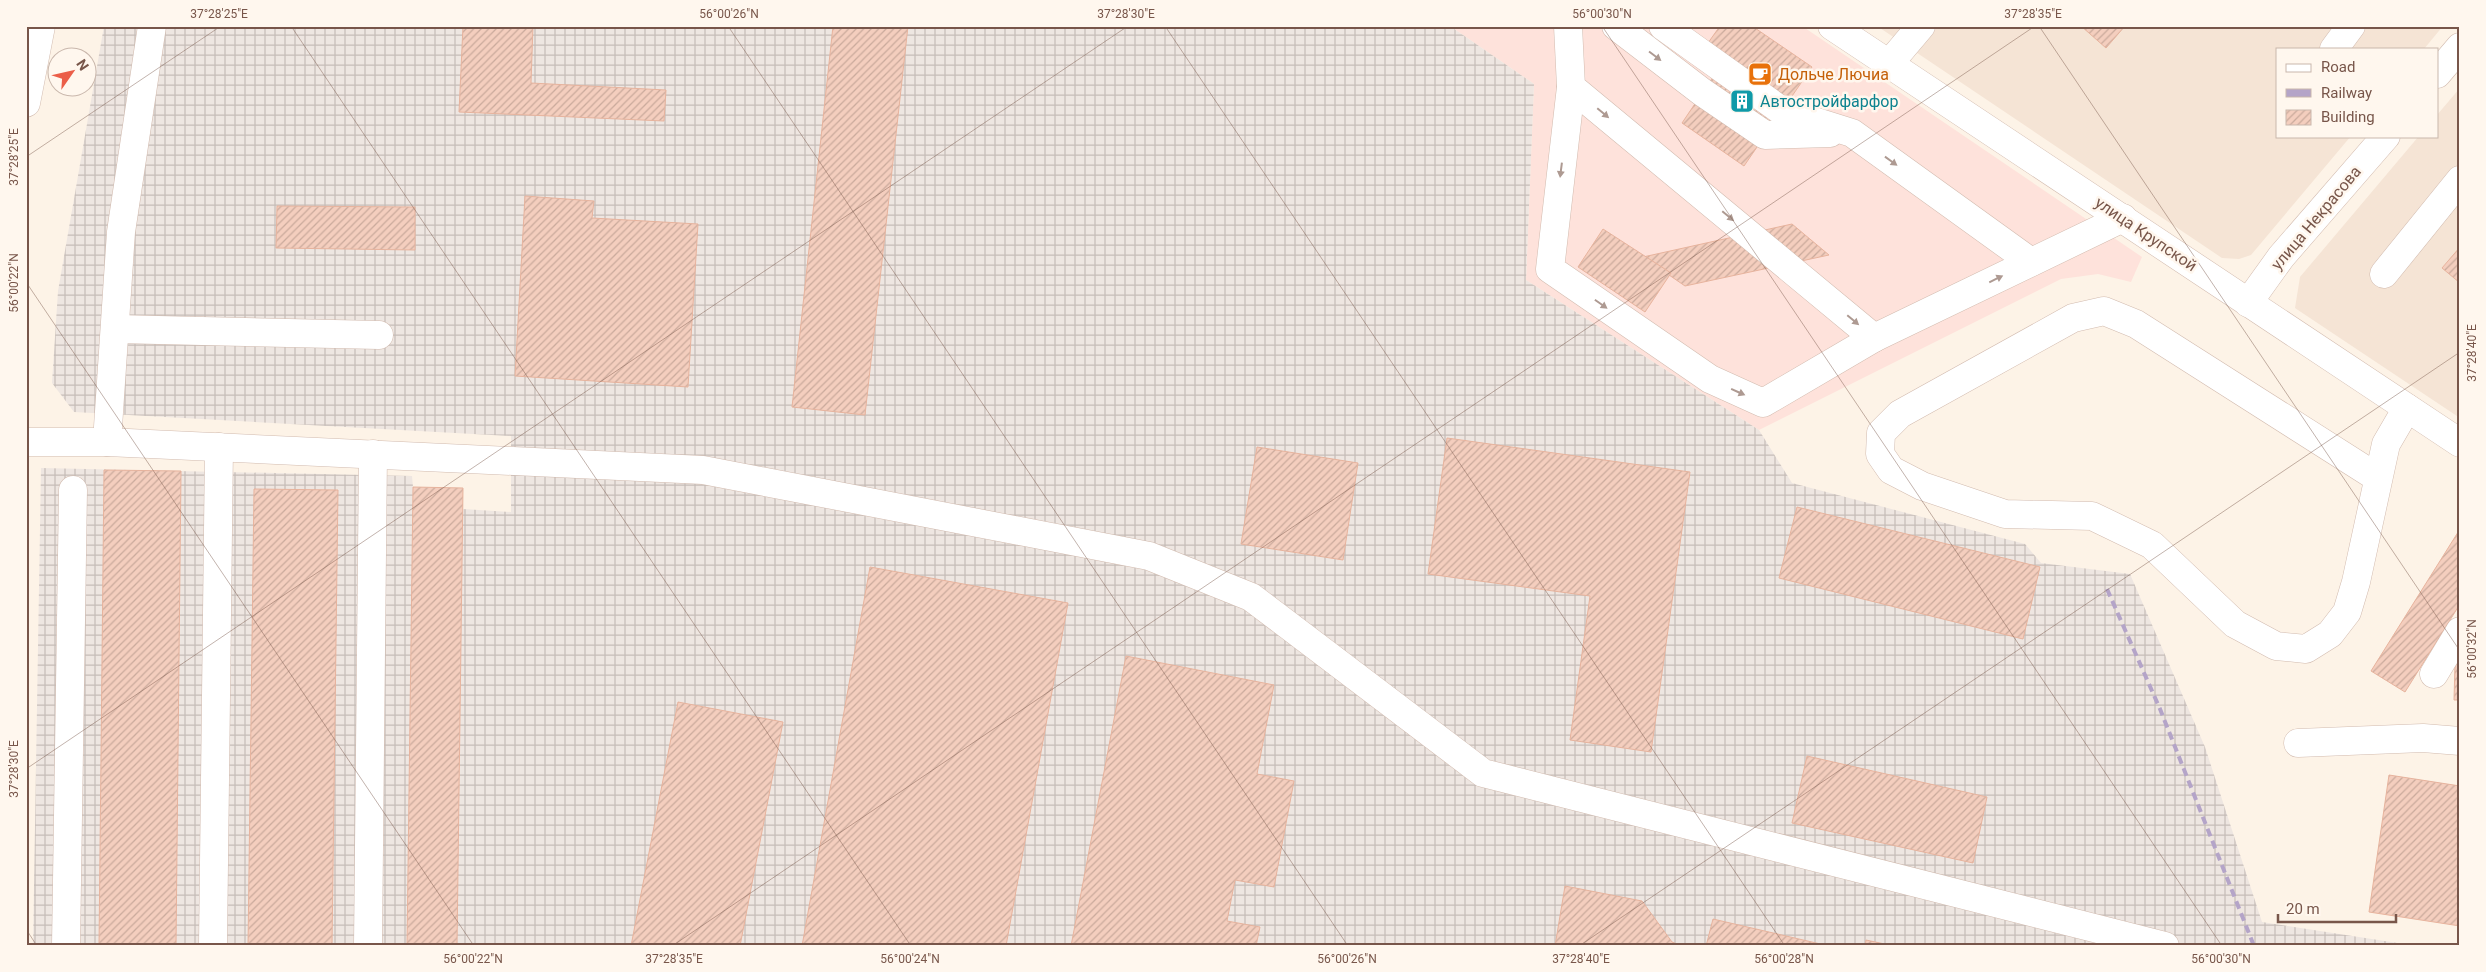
<svg xmlns="http://www.w3.org/2000/svg" width="2486" height="972" font-family="Roboto,sans-serif">
  <style>
    .residential { fill: #f5e4d5 }
    .commercial { fill: #fee2db }
    .industrial { fill: url(#industrial-grid) }
    .building { fill: url(#building-hatch); stroke: #e7b39d }
    .lines { fill: none; stroke-linecap: round; stroke-linejoin: round }
    .minor-casing { stroke: #d2bbaf; stroke-width: 29 }
    .minor { stroke: #fff; stroke-width: 28 }
    .rail { stroke: #b4a4c8; stroke-width: 4; stroke-dasharray: 8 5; stroke-linecap: butt }
    .oneway { fill: #ae9a92 }
    .ticks { fill: none; stroke: #78564a; stroke-width: 1; stroke-opacity: 0.45 }
    .labels { text-anchor: middle; dominant-baseline: central; stroke-width: 5; stroke-linejoin: round; paint-order: stroke }
    .food-label { font-size: 16px; fill: #c56008; stroke: #fff7ee; text-anchor: start }
    .culture-label { font-size: 16px; fill: #0d838f; stroke: #fff7ee; text-anchor: start }
    .street-label { font-size: 16px; fill: #78564a; stroke: #fff7ee }
    .neatline { fill: none; stroke: #78564a; stroke-width: 2 }
    .ticks-label { font-size: 12px; text-anchor: middle; fill: #78564a }
  </style>
  <defs>
    <pattern id="industrial-grid" width="8" height="8" patternUnits="userSpaceOnUse" patternTransform="scale(1.25)"><rect width="8" height="8" fill="#eee6e1"/><path d="M0 4h8M4 0v8" fill="none" stroke="#c6bdb8"/></pattern>
    <pattern id="building-hatch" width="6" height="6" patternUnits="userSpaceOnUse" patternTransform="scale(1.25)"><rect width="6" height="6" fill="#f4cebe"/><path d="M-1 1l2-2M0 6l6-6M5 7l2-2" fill="none" stroke="#caaa9c"/></pattern>
  </defs>
  <rect width="100%" height="100%" fill="#fdf3e7"/>
  <!-- residential -->
  <g class="residential">
    <path d="M1877,26h566l-19,23h-147v87h74l-100,119 -12,4 -17,-1z"/>
    <path d="M2460,88v330l-165,-110 5,-31 119,-141h18v-21z"/>
  </g>
  <!-- commercial -->
  <path class="commercial" d="M1450,26h352l340,231 -11,25 -33,-8 -37,5 -302,151 -233,-150 8,-196z"/>
  <!-- industrial -->
  <path class="industrial" d="M104,26h1346l84,58 -8,196 233,150 33,53 233,61 16,19 89,11 75,173 57,175 155,24h-2384l8,-478 371,8 1,11 50,1v21l48,3v-76l-437,-24 -22,-29 6,-92z"/>
  <!-- building -->
  <g class="building">
    <path d="M463,26h70l-2,57 135,7 -2,31 -205,-9z"/>
    <path d="M833,26h75l-43,389 -73,-8z"/>
    <path d="M1720,26h32l60,41 -68,99 -62,-43 37,-55 -11,-25z"/>
    <path d="M2081,26h44l-19,22z"/>
    <path d="M525,196l69,5 -2,17 106,6 -10,163 -173,-11z"/>
    <path d="M277,206l138,1v43l-139,-2z"/>
    <path d="M1792,224l37,31 -144,31 -42,-29z"/>
    <path d="M1603,229l68,44 -26,39 -67,-45z"/>
    <path d="M2460,247v36l-18,-15z"/>
    <path d="M1447,438l243,34 -39,280 -81,-12 20,-144 -162,-22z"/>
    <path d="M1257,447l101,16 -15,97 -102,-16z"/>
    <path d="M104,470l77,1 -5,475h-77z"/>
    <path d="M413,487l50,1 -6,458h-50z"/>
    <path d="M254,489l84,1 -6,456h-84z"/>
    <path d="M1797,507l243,60 -17,72 -244,-61z"/>
    <path d="M2460,529v75l-55,88 -34,-21z"/>
    <path d="M870,567l198,36 -62,343h-204z"/>
    <path d="M1126,656l148,29 -17,89 37,7 -20,106 -39,-7 -8,41 33,6 -4,19h-185z"/>
    <path d="M2455,664h5v36h-6z"/>
    <path d="M678,702l105,20 -43,224h-109z"/>
    <path d="M1807,756l180,41 -14,66 -181,-40z"/>
    <path d="M2389,775l71,11v140l-91,-14z"/>
    <path d="M1565,886l77,15 30,41 10,4h-127z"/>
    <path d="M1713,919l116,27h-123z"/>
    <path d="M1866,940l28,6h-29z"/>
  </g>
  <g class="lines">
    <!-- minor casing -->
    <g class="minor-casing">
      <g id="minor">
        <path d="M1568,26l3,61 303,251 249,-120"/>
        <path d="M1616,26l86,66 63,43 65,-2"/>
        <path d="M1663,26l119,85 70,22 179,129"/>
        <path d="M1832,26l628,417"/>
        <path d="M2334,49l17,-23"/>
        <path d="M1888,65l33,-39"/>
        <path d="M2437,74l23,-27"/>
        <path d="M1571,87l-21,182 160,110 53,24 111,-65"/>
        <path d="M26,103l15,-77"/>
        <path d="M2384,274l76,-94"/>
        <path d="M2248,303l33,-46 105,-121"/>
        <path d="M115,329l264,6"/>
        <path d="M26,442h81l596,28 446,86 102,41 232,176 682,173"/>
        <path d="M107,442l14,-210 31,-206"/>
        <path d="M2378,478l-242,-154 -32,-13 -31,7 -173,96 -19,19 -1,21 11,16 31,16 83,28 87,2 60,29 83,79 41,22 30,3 24,-15 17,-22 9,-30 30,-138 21,-36"/>
        <path d="M2434,674l26,-43"/>
        <path d="M2298,743l125,-5 37,3"/>
        <path d="M66,946l7,-456"/>
        <path d="M213,946l6,-499"/>
        <path d="M368,946l5,-492"/>
      </g>
    </g>
    <!-- minor -->
    <use href="#minor" class="minor"/>
    <!-- rail -->
    <path class="rail" d="M2107,589l53,120 94,237"/>
  </g>
  <!-- one-way arrows -->
  <defs><path id="oneway-solid" d="M-6-.8H1V-3.2L6.5 0L1 3.2V.8H-6Z" transform="scale(1.25)"/></defs>
  <g class="oneway">
    <use href="#oneway-solid" transform="translate(1655 56) rotate(37)"/>
    <use href="#oneway-solid" transform="translate(1603 113) rotate(40)"/>
    <use href="#oneway-solid" transform="translate(1891 161) rotate(36)"/>
    <use href="#oneway-solid" transform="translate(1561 170) rotate(97)"/>
    <use href="#oneway-solid" transform="translate(1728 216) rotate(40)"/>
    <use href="#oneway-solid" transform="translate(1996 279) rotate(-26)"/>
    <use href="#oneway-solid" transform="translate(1601 304) rotate(35)"/>
    <use href="#oneway-solid" transform="translate(1853 320) rotate(40)"/>
    <use href="#oneway-solid" transform="translate(1738 392) rotate(24)"/>
  </g>
  <!-- ticks -->
  <path class="ticks" d="M291,26l620,920M728,26l620,920M1165,26l620,920M1602,26l620,920M2039,26l421,625M26,157l195,-131M26,282l448,664M26,769l1102,-743M26,929l11,17M672,946l1363,-920M1579,946l881,-594"/>
  <!-- icons -->
  <defs>
    <g id="cafe-square" transform="scale(1.25)"><rect x="-9" y="-9" width="18" height="18" rx="4" fill="#e8710a" stroke="#fff7ee"/><path d="M-5.5-4.5H6V0H3Q3 3.5 0 3.5H-2.5Q-5.5 3.5-5.5 0ZM3-3.2v2h1.7v-2ZM-6 4.5H4V6H-6Z" fill="#fff"/></g>
    <g id="building-square" transform="scale(1.25)"><rect x="-9" y="-9" width="18" height="18" rx="4" fill="#0f9aa8" stroke="#fff7ee"/><path d="M-4-6H4V6H1V3H-1V6H-4ZM-2.5-4.3h1.7v1.8h-1.7ZM.8-4.3h1.7v1.8H.8ZM-2.5-1h1.7V.8h-1.7ZM.8-1h1.7V.8H.8Z" fill="#fff"/></g>
  </defs>
  <g fill-rule="evenodd">
    <use href="#cafe-square" x="1760" y="74"/>
    <use href="#building-square" x="1742" y="101"/>
  </g>
  <g class="labels">
    <!-- food labels -->
    <g class="food-label">
      <text x="1778" y="74">Дольче Лючиа</text>
    </g>
    <!-- culture labels -->
    <g class="culture-label">
      <text x="1760" y="101">Автостройфарфор</text>
    </g>
    <!-- street labels -->
    <g class="street-label">
      <text transform="translate(2316 218) rotate(-50)">улица Некрасова</text>
      <text transform="translate(2146 234) rotate(34)">улица Крупской</text>
    </g>
  </g>
  <!-- border -->
  <rect width="2486" height="972" fill="none" stroke="#fff7ee" stroke-width="55"/>
  <!-- legend -->
  <rect x="2276" y="48" width="162" height="90" fill="#fff7ee" stroke="#c9b7ac"/>
  <rect x="2286" y="64" width="25" height="8" fill="#ffffff" stroke="#c9b7ac"/>
  <text x="2321" y="72" font-size="15" fill="#78564a">Road</text>
  <rect x="2286" y="89" width="25" height="8" fill="#b4a4c8" stroke="#c9b7ac"/>
  <text x="2321" y="98" font-size="15" fill="#78564a">Railway</text>
  <rect x="2286" y="110" width="25" height="15" fill="url(#building-hatch)" stroke="#c9b7ac"/>
  <text x="2321" y="122" font-size="15" fill="#78564a">Building</text>
  <!-- north arrow -->
  <g transform="translate(72 72) rotate(56)"><circle r="24" fill="#fff7ee" stroke="#c9b7ac"/>
  <path d="M0-4L9 19L0 12L-9 19Z" fill="#eb5e48"/>
  <text y="-8" font-size="14" font-weight="bold" text-anchor="middle" fill="#78564a">N</text>
  </g>
  <!-- scale -->
  <path d="M2278 914v8h118v-8" fill="none" stroke="#78564a" stroke-width="2.5"/>
  <text x="2286" y="914" font-size="15" fill="#78564a" stroke="#fff7ee" stroke-width="4" paint-order="stroke">20 m</text>
  <rect x="28" y="28" width="2430" height="916" class="neatline"/>
  <g class="ticks-label">
    <text x="219" y="18">37°28'25"E</text>
    <text x="729" y="18">56°00'26"N</text>
    <text x="1126" y="18">37°28'30"E</text>
    <text x="1602" y="18">56°00'30"N</text>
    <text x="2033" y="18">37°28'35"E</text>
    <text transform="translate(14 157) rotate(-90)" y="4">37°28'25"E</text>
    <text transform="translate(14 283) rotate(-90)" y="4">56°00'22"N</text>
    <text transform="translate(2472 353) rotate(-90)" y="4">37°28'40"E</text>
    <text transform="translate(2472 649) rotate(-90)" y="4">56°00'32"N</text>
    <text transform="translate(14 769) rotate(-90)" y="4">37°28'30"E</text>
    <text x="473" y="963">56°00'22"N</text>
    <text x="674" y="963">37°28'35"E</text>
    <text x="910" y="963">56°00'24"N</text>
    <text x="1347" y="963">56°00'26"N</text>
    <text x="1581" y="963">37°28'40"E</text>
    <text x="1784" y="963">56°00'28"N</text>
    <text x="2221" y="963">56°00'30"N</text>
  </g>
</svg>
